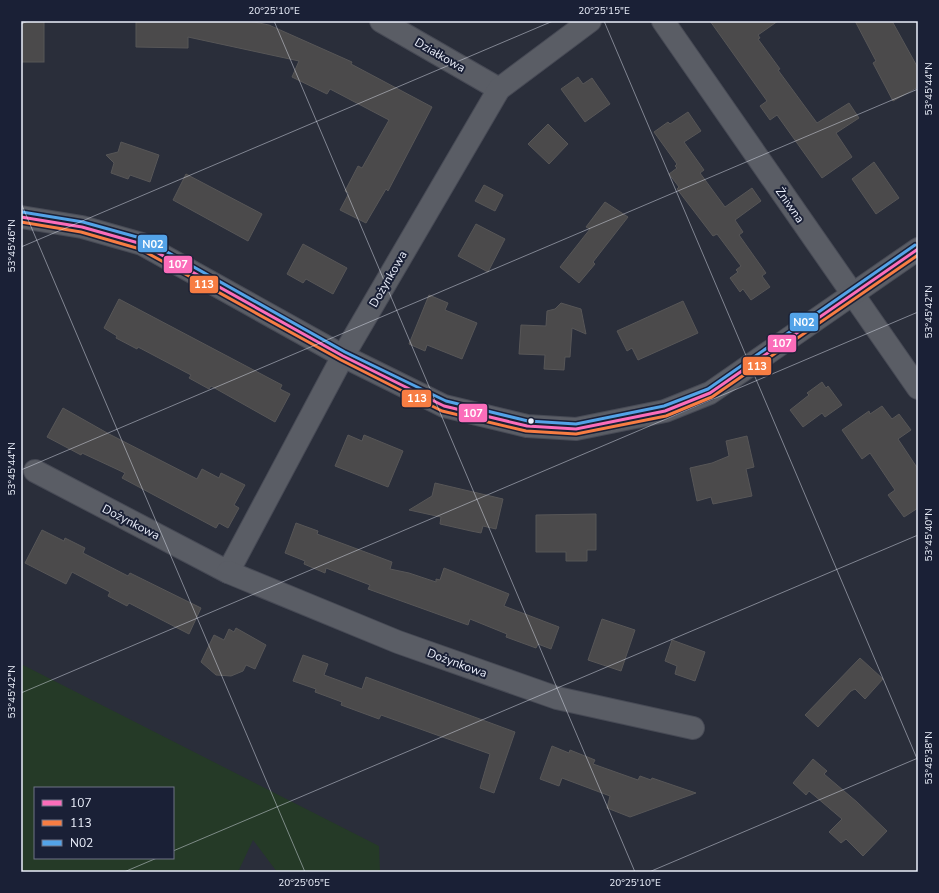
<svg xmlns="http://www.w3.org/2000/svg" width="939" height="893" font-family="'Nunito Sans',sans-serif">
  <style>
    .green { fill: #253a27; fill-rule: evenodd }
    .building { fill: #4b4a4b; stroke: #575657 }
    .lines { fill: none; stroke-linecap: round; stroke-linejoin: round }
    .minor-casing { stroke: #474a55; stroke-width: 24 }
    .minor { stroke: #5a5d65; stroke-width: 22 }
    .bus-1-casing { stroke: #1a2036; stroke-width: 6 }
    .bus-2-casing { stroke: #1a2036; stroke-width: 6 }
    .bus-3-casing { stroke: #1a2036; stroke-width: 6 }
    .bus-1 { stroke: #fb6dba; stroke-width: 3 }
    .bus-2 { stroke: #f77d43; stroke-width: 3 }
    .bus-3 { stroke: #53a3e8; stroke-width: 3 }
    .ticks { fill: none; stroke: #ecf0fc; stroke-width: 1; stroke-opacity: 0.45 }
    .bus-dot { fill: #ecf0fc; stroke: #1a2036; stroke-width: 1.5 }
    .labels { text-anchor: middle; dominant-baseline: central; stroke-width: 4; stroke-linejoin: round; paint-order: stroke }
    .street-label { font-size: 12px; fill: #ecf0fc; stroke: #1a2036 }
    .line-badge { stroke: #1a2036; stroke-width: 1.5 }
    .badge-label { font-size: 11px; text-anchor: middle; font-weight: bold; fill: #fff }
    .neatline { fill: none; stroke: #ecf0fc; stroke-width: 1.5 }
    .ticks-label { font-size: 10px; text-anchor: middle; fill: #ecf0fc }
  </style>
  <rect width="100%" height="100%" fill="#2a2e3a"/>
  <!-- green -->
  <path class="green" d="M21,664l358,182 1,26h-103l-24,-32 -15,32h-217zM35,788h138v70h-138z"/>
  <!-- building -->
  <g class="building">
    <rect x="21" y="21" width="23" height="41"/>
    <path d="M136,21h113l20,4 83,37 -1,2 81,43 -44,84 -2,-2 -20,34 -26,-13 9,-17 -4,-2 13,-25 4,2 27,-48 -59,-31 -3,5 -35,-17 7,-16 -111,-24v11l-52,-1z"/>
    <path d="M710,21h68l-20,14 2,3 -2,1 22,30 -2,1 39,53 32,-20 10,15 -23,15 16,24 -30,21 -45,-63 -7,5 -10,-14 7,-5z"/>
    <path d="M855,21h37l26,47v19l-25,14 -20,-38 3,-2z"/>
    <path d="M578,77l5,7 9,-6 18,26 -25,18 -24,-33z"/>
    <path d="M688,112l13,19 -17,11 20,28 -4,3 25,34 27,-19 9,13 -26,19 8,12 -4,3 27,38 -4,3 8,11 -19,13 -8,-11 -3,3 -10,-14 8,-6 -2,-2 5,-4 -24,-32 -4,2 -36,-47 2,-2 -10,-13 8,-6 -2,-2 2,-2 -23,-32 14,-10 2,2z"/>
    <path d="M548,124l20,20 -19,20 -21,-20z"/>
    <path d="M121,142l38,13 -9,27 -20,-7 -2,4 -17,-6 3,-10 -8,-8 12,-3z"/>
    <path d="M874,162l25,36 -23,16 -24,-35z"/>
    <path d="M186,174l76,40 -14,27 -75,-41z"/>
    <path d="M484,185l19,10 -8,16 -20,-10z"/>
    <path d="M605,202l23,15 -35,45 2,2 -16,19 -19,-16 30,-38 -4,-2z"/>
    <path d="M476,224l29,15 -17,33 -30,-16z"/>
    <path d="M303,244l44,24 -14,26 -27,-15 -3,4 -16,-9z"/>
    <path d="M429,295l19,8 -3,7 32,13 -15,36 -35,-14 -2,6 -16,-7z"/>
    <path d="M119,299l163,86 -2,4 10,5 -15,28 -64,-36 -2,3 -20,-11 2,-3 -53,-28 -1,2 -21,-11 1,-2 -13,-8z"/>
    <path d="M683,301l15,32 -60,27 -6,-12 -5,3 -10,-20z"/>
    <path d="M561,303l20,6 5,25 -14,-6 -2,29h-5l-1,13 -20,-1 1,-14 -26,-1 2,-29 25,1 1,-15 8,-2z"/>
    <path d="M822,382l4,6 2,-2 14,19 -17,12 -3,-4 -19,14 -13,-17 19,-15 -2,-2z"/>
    <path d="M882,406l10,13 7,-5 12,16 -13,9 20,30v39l-14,9 -16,-22 7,-5 -25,-37 -8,6 -20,-29 27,-19 1,3z"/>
    <path d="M63,408l46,26 88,45 5,-10 17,9 2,-5 24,12 -11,20 5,3 -11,20 -9,-5 -3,5 -94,-50 3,-5 -43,-20 -1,2 -34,-18z"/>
    <path d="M348,435l14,6 2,-6 39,16 -15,36 -53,-21z"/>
    <path d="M747,436l7,31 -8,2 6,27 -39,8 -2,-7 -14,4 -7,-33 22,-5 17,-7 -3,-15z"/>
    <path d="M435,483l68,16 -7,30 -13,-3 -2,7 -10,-2 -31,-7 1,-7 -32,-7 23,-14z"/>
    <path d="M596,514v36h-9v11h-21v-9h-30v-37z"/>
    <path d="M296,523l22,8 -1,3 75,28 -2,7 19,4 27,9v-3l4,1 4,-12 65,26 -5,12 55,21 -8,22 -13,-5 -2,4 -30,-11 1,-3 -37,-15 -2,6 -100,-36 2,-4 -44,-17 -1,5 -21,-9 1,-3 -20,-8z"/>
    <path d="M42,530l22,11 1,-3 20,10 -2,5 45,23 2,-3 71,35 -12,26 -60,-31 -2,3 -19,-10 2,-4 -38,-20 -6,12 -41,-21z"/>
    <path d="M602,619l33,11 -14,41 -33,-11z"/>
    <path d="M236,628l30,17 -11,24 -9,-4 -3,6 -12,5 -15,-1 -15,-13 13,-27 10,5 5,-11 5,3z"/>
    <path d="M672,640l33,12 -10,29 -20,-7 2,-8 -12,-5z"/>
    <path d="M303,655l25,9 -4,11 38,14 4,-12 149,55 -21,61 -14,-5 10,-34 -109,-39 -2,4 -38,-14 1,-3 -27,-10 1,-3 -23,-8z"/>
    <path d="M860,658l23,21 -18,20 -10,-10 -4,2 -33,36 -13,-12z"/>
    <path d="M552,746l17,7 1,-3 25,10 -2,4 45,16 2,-4 11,4 1,-2 44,15 -66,24 -23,-9 3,-12 -48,-18 -3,8 -19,-7z"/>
    <path d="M813,759l14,12 -3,3 33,28 30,29 -24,25 -17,-17 -5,4 -12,-11 13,-13 -33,-28 -3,4 -13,-12z"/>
  </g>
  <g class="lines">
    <!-- minor casing -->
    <g class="minor-casing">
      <g id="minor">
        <path d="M381,21l118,68"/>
        <path d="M663,21l255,367"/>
        <path d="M21,217l61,10 60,17 201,112 101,50 83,20 49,3 89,-18 45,-18 208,-144"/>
        <path d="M35,471l193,101 115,-216 156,-267 91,-68"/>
        <path d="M228,572l170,70 159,56 136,30"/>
      </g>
    </g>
    <!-- minor -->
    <use href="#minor" class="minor"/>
    <!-- bus-1 casing -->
    <g class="bus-1-casing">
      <path id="bus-1" d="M21,217l61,10 60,17 201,112 101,50 83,20 49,3 89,-18 45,-18 208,-144"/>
    </g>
    <!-- bus-2 casing -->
    <g class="bus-2-casing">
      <path id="bus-2" d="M21,222l60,10 59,17 201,111 101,51 84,20 50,3 90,-18 46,-19 206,-142"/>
    </g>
    <!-- bus-3 casing -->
    <g class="bus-3-casing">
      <path id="bus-3" d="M22,212l61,10 61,17 201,113 101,49 82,20 48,3 88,-18 44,-17 207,-144"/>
    </g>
    <!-- bus-1 -->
    <use href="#bus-1" class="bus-1"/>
    <!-- bus-2 -->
    <use href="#bus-2" class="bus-2"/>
    <!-- bus-3 -->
    <use href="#bus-3" class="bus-3"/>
  </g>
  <!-- ticks -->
  <path class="ticks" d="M274,21l361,851M604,21l314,740M21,24l7,-3M21,203l284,669M21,247l532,-226M21,470l897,-381M21,693l897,-381M173,851l745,-316M124,872l33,-14M649,872l269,-114"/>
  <!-- markers -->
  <circle class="bus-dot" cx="531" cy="421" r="3.5"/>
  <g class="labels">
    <!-- street labels -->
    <g class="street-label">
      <text transform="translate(440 55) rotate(30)">Działkowa</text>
      <text transform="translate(790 205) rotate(55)">Żniwna</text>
      <text transform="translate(388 279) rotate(-60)">Dożynkowa</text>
      <text transform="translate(131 522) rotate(27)">Dożynkowa</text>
      <text transform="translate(457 663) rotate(20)">Dożynkowa</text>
    </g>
  </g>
  <g class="line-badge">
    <rect x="137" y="234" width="31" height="19" rx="4" fill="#53a3e8"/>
    <rect x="163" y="255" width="30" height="19" rx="4" fill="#fb6dba"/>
    <rect x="189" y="275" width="30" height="19" rx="4" fill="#f77d43"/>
    <rect x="789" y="312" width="30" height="20" rx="4" fill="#53a3e8"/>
    <rect x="767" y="334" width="30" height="19" rx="4" fill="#fb6dba"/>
    <rect x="742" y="356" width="30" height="20" rx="4" fill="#f77d43"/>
    <rect x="401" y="389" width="31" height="19" rx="4" fill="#f77d43"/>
    <rect x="458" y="403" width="30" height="20" rx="4" fill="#fb6dba"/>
  </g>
  <g class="badge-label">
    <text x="153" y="248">N02</text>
    <text x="178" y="268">107</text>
    <text x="204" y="288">113</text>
    <text x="804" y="326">N02</text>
    <text x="782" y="347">107</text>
    <text x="757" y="370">113</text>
    <text x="417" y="402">113</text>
    <text x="473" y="417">107</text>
  </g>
  <!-- border -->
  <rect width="939" height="893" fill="none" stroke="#1a2036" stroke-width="44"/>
  <!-- legend -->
  <rect x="34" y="787" width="140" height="72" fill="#1a2036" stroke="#6e7385"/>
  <rect x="42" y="800" width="20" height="6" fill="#fb6dba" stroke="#6e7385"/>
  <text x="70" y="807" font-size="12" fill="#ecf0fc">107</text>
  <rect x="42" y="820" width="20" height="6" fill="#f77d43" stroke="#6e7385"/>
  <text x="70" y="827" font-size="12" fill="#ecf0fc">113</text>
  <rect x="42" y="840" width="20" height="6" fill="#53a3e8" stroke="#6e7385"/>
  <text x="70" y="847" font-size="12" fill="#ecf0fc">N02</text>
  <rect x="22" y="22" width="895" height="849" class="neatline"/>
  <g class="ticks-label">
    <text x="274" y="14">20°25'10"E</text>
    <text x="604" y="14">20°25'15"E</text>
    <text transform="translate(928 89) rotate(-90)" y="4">53°45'44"N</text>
    <text transform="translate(11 246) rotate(-90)" y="4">53°45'46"N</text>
    <text transform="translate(928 312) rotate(-90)" y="4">53°45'42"N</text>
    <text transform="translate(11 469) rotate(-90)" y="4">53°45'44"N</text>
    <text transform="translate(928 535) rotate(-90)" y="4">53°45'40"N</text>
    <text transform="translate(11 692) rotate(-90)" y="4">53°45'42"N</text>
    <text transform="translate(928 758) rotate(-90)" y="4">53°45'38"N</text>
    <text x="304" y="886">20°25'05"E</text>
    <text x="635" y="886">20°25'10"E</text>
  </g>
</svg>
